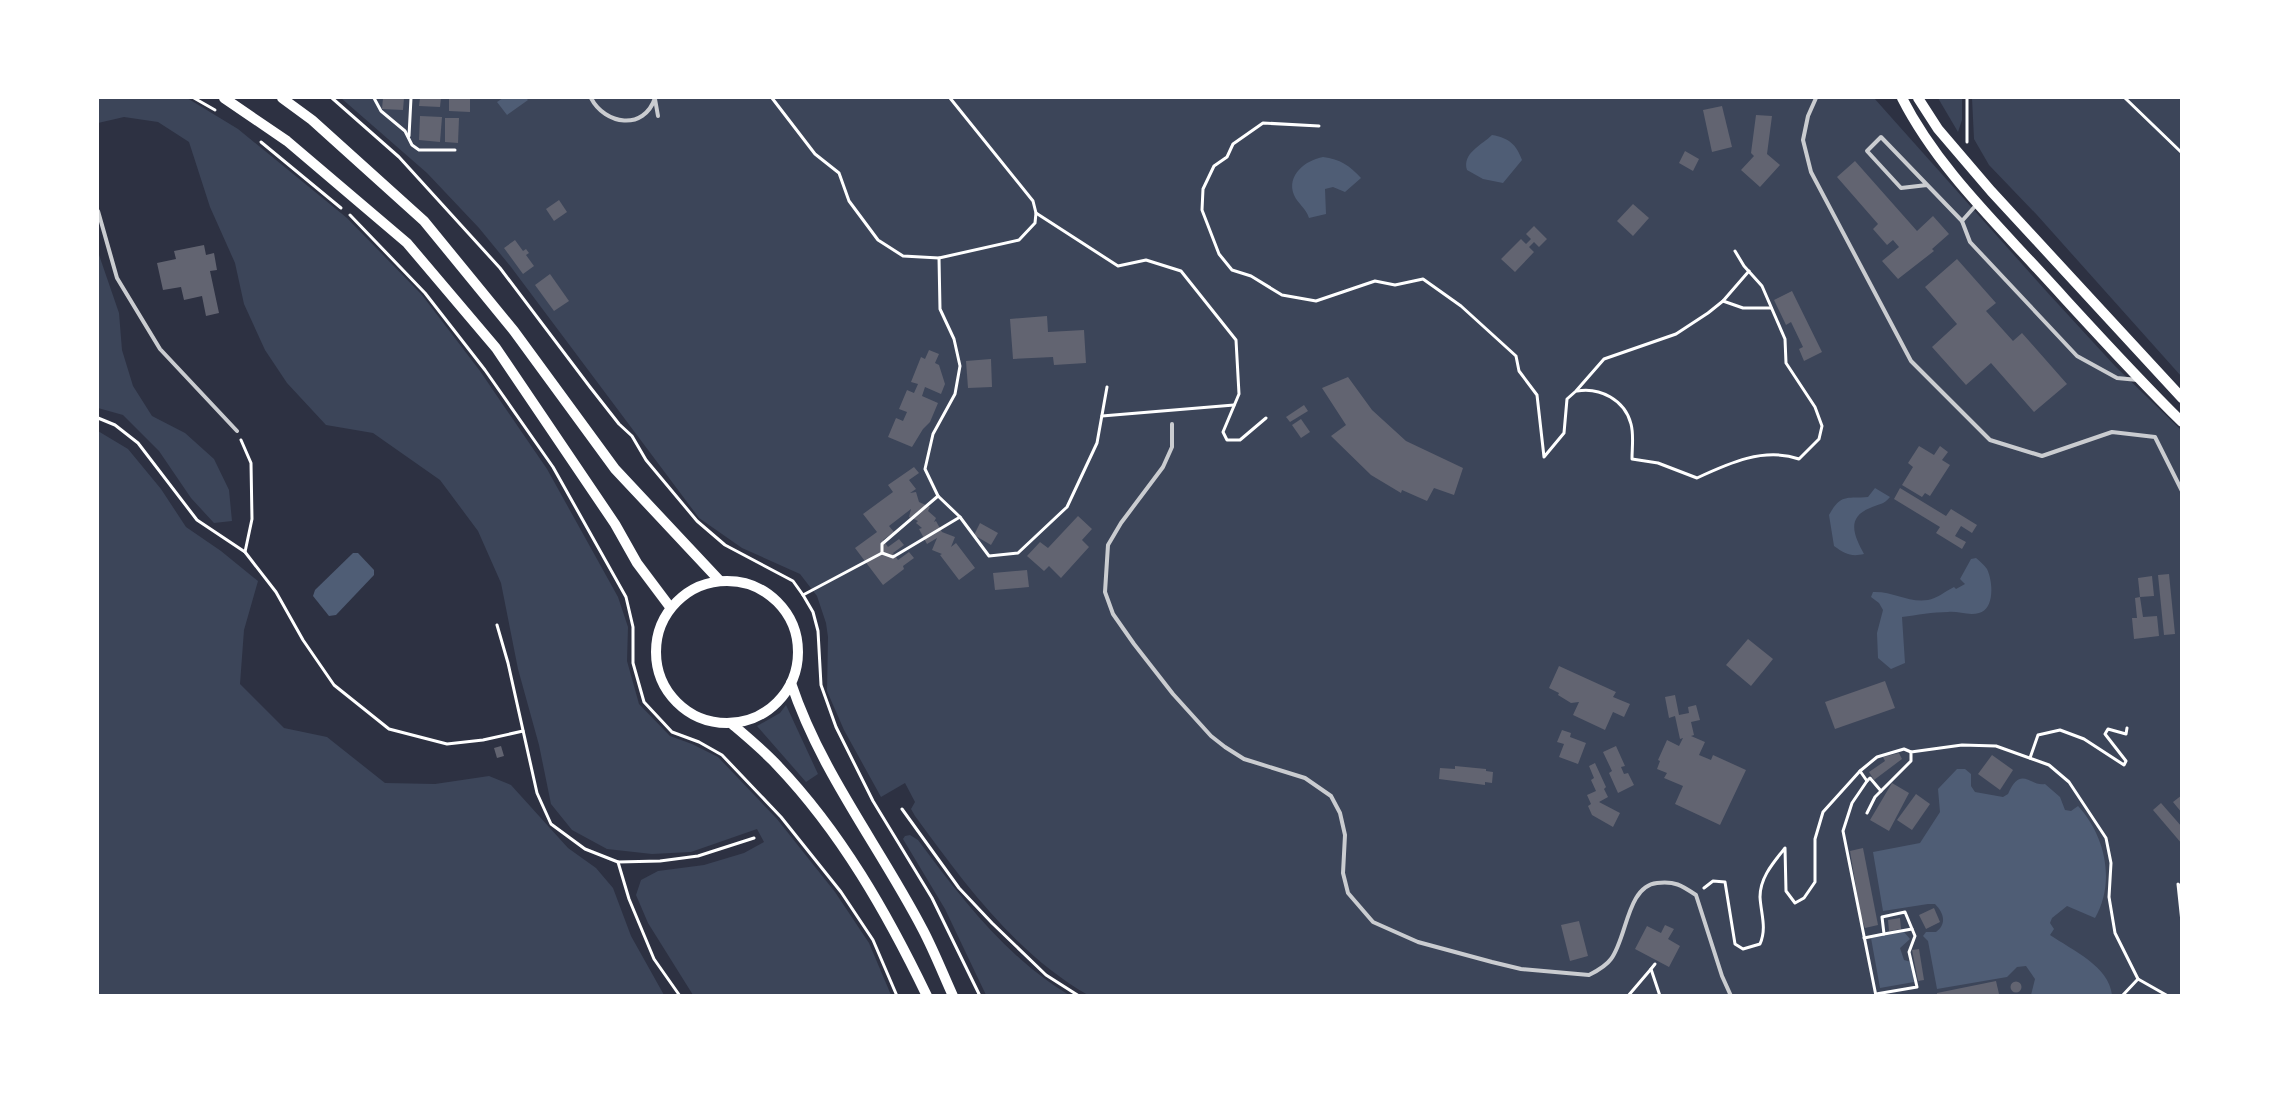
<svg xmlns="http://www.w3.org/2000/svg" width="2279" height="1093" font-family="'Public Sans',sans-serif">
  <style>
    .green { fill: #3c4559 }
    .water { fill: #4f5d75 }
    .building { fill: #626471 }
    .lines { fill: none; stroke-linecap: round; stroke-linejoin: round }
    .path { stroke: #fff; stroke-width: 3 }
    .service { stroke: #caccd0; stroke-width: 4 }
    .secondary { stroke: #fff; stroke-width: 10 }
  </style>
  <rect width="100%" height="100%" fill="#2d3142"/>
  <!-- green -->
  <g class="green">
    <path d="M98,98h89l51,31 109,89 75,77 58,76 67,98 71,128 10,30 -1,34 12,43 31,32 22,8 26,13 59,62 58,73 34,51 22,52h-198l-45,-72 -12,-28 5,-15 17,-9 46,-6 40,-12 20,-11 -7,-13 -66,23 -39,2 -45,-5 -35,-19 -21,-26 -12,-59 -21,-76 -17,-86 -23,-52 -38,-51 -67,-47 -47,-8 -39,-42 -22,-33 -21,-46 -9,-41 -25,-56 -21,-65 -31,-20 -34,-5 -26,6z"/>
    <path d="M341,98h1533l173,194 68,74 66,64v565h-1093c-73,-42 -124,-112 -173,-179l-4,-7 4,-7 -10,-19 -24,14 -37,-67 -17,-39 1,-54 -2,-14 -9,-27 -17,-22 -58,-26 -43,-30 -188,-251 -32,-39 -52,-55z"/>
    <path d="M1938,98h24v22l-4,12z"/>
    <path d="M1972,98h209v278l-144,-161 -48,-50 -15,-26z"/>
    <path d="M98,252l21,61 3,37 11,36 19,30 33,17 29,26 15,31 3,31 -18,2 -23,-25 -32,-47 -36,-36 -25,-7z"/>
    <path d="M98,431l30,18 33,40 25,38 35,24 37,30 -14,49 -4,54 44,44 43,9 58,46 50,1 54,-8 22,9 57,63 28,20 17,20 18,48 33,59h-566z"/>
    <path d="M786,705l32,69 -12,8 -49,-56 23,-13z"/>
    <path d="M910,835l8,5c43,58 89,118 151,155h-83l-41,-86 -42,-70 2,-3z"/>
  </g>
  <!-- water -->
  <g class="water">
    <path d="M503,98h23l2,2 -21,15 -10,-13z"/>
    <path d="M1492,135c17,3 24,9 30,25l-19,23 -20,-4 -16,-9c-5,-17 15,-25 25,-35z"/>
    <path d="M1323,157c17,2 27,9 38,21l-16,14 -12,-5 -8,2 1,25 -17,4c-3,-10 -11,-14 -15,-23 -8,-20 12,-35 29,-38z"/>
    <path d="M1875,488l15,9c-6,8 -12,7 -20,11 -25,10 -15,29 -6,46 -13,3 -19,0 -30,-8l-5,-31c12,-22 18,-16 39,-18z"/>
    <path d="M353,553h5l16,17v5l-38,40 -7,1 -16,-20 2,-6z"/>
    <path d="M1976,558c4,3 8,7 11,11 6,12 8,40 -8,44 -10,3 -21,-2 -31,-1 -15,0 -31,3 -46,5l3,46 -14,6 -13,-11 -1,-25 6,-23 -4,-7 -8,-6 2,-5c20,-1 35,11 55,8 8,-1 18,-9 26,-13l2,2 9,-5 -5,-5 11,-20z"/>
    <path d="M1957,769h8l6,5v12l4,6 28,5 5,-3c13,-30 22,-7 37,-10l15,13 5,13 6,1 7,-5c27,29 38,76 17,112l-28,-12 -15,12 -2,5 4,6 -4,6c22,15 59,31 62,60h-81l4,-16 -9,-13 -9,1 -10,10 -70,12 -9,-48 -5,-5 3,-4h10c11,-8 8,-19 -1,-28h-7l-45,7 -10,-59 47,-9 20,-31 -2,-23z"/>
    <path d="M1904,932l6,7 -10,9 4,12 7,2 3,20 -34,6 -9,-50z"/>
  </g>
  <!-- building -->
  <g class="building">
    <path d="M383,98h21l-1,12 -21,-1z"/>
    <path d="M420,98h21l-1,9 -21,-1z"/>
    <path d="M449,98h21v14l-21,-1z"/>
    <path d="M1722,106l10,41 -20,5 -9,-42z"/>
    <path d="M1756,115l16,1 -5,38 13,11 -20,22 -19,-17 13,-14 -3,-3z"/>
    <path d="M420,116l22,1 -2,25 -21,-2z"/>
    <path d="M445,118h14l-1,25 -13,-1z"/>
    <path d="M1685,151l14,8 -6,12 -14,-8z"/>
    <path d="M1855,161l62,70 16,-15 16,18 -17,15 2,2 -36,28 -16,-18 17,-14 -6,-7 -6,5 -14,-16 5,-5 -41,-47z"/>
    <path d="M559,200l8,12 -13,9 -8,-12z"/>
    <path d="M1633,204l16,14 -16,18 -16,-15z"/>
    <path d="M1534,226l13,13 -8,8 -5,-5 -5,5 5,5 -19,20 -14,-13 20,-20 5,5 5,-5 -5,-5z"/>
    <path d="M515,240l8,11 3,-2 3,4 -3,2 8,11 -11,8 -19,-26z"/>
    <path d="M204,245l2,10 8,-2 3,17 -7,1 9,42 -13,3 -4,-20 -18,4 -3,-13 -18,3 -6,-27 19,-4 -2,-8z"/>
    <path d="M1957,259l39,44 -10,8 27,30 9,-8 45,51 -33,28 -43,-49 -25,22 -34,-38 25,-23 -32,-37z"/>
    <path d="M550,274l19,27 -15,10 -19,-26z"/>
    <path d="M1792,291l30,61 -18,9 -5,-12 4,-2 -12,-25 -5,3 -12,-25z"/>
    <path d="M1047,316l1,16 36,-2 2,33 -32,2 -1,-8 -40,2 -3,-40z"/>
    <path d="M929,350l10,4 -4,9 4,2 6,19 -4,10 -16,-7 -3,9 16,7 -8,19 -7,7 -11,18 -24,-10 8,-19 7,3 4,-9 -8,-3 8,-19 7,3 4,-9 -7,-2 10,-25 4,2z"/>
    <path d="M991,359l1,28 -24,1 -2,-27z"/>
    <path d="M1348,377l24,33 34,31 57,27 -9,27 -20,-7 -7,13 -25,-11 -1,3 -30,-18 -40,-39 15,-11 -24,-37z"/>
    <path d="M1304,405l4,6 -18,11 -4,-5z"/>
    <path d="M1301,419l9,13 -9,6 -9,-13z"/>
    <path d="M1919,446l15,9 6,-9 8,6 -6,8 8,5 -20,31 -5,-3 -3,4 -20,-12 11,-18 -5,-4z"/>
    <path d="M914,467l5,6 -10,7 7,9 -6,4 6,-1 3,10 11,5 -2,4 8,7 -2,4 2,-1 6,11 13,5 -4,10 5,-4 19,25 -16,12 -19,-25 2,-1 -10,-4 5,-12 -10,6 -8,-15 3,-1 -6,-5 2,-2 -2,-1 -7,-3 2,-8 -22,17 5,6 -11,8 5,7 11,-8 5,6 -11,8 5,7 11,-8 5,6 -11,8 1,3 -21,16 -28,-37 22,-16 -14,-18 30,-22 -5,-7z"/>
    <path d="M1900,488l46,28 5,-7 26,16 -5,8 -11,-7 -6,10 11,6 -4,7 -26,-16 4,-6 -46,-28z"/>
    <path d="M1078,516l14,13 -10,11 7,7 -28,31 -12,-12 -5,5 -17,-15 13,-14 8,6z"/>
    <path d="M980,523l18,10 -7,12 -17,-10z"/>
    <path d="M1027,570l2,17 -34,3 -2,-17z"/>
    <path d="M2169,574l6,60 -11,1 -6,-60z"/>
    <path d="M2152,576l2,20 -14,1 -2,-19z"/>
    <path d="M2140,597l3,20 14,-1 2,20 -25,3 -2,-21h5l-2,-20z"/>
    <path d="M1748,639l25,20 -22,27 -25,-21z"/>
    <path d="M1559,666l57,26 -3,5 17,7 -6,13 -11,-5 -8,18 -32,-15 6,-13 -8,1 -13,-8 1,-2 -10,-5z"/>
    <path d="M1885,681l10,27 -60,21 -10,-27z"/>
    <path d="M1675,695l4,20 10,-2 -1,-6 8,-2 4,15 -9,2 3,13 -3,1 14,6 -6,13 12,5 2,-5 33,15 -26,55 -45,-21 8,-18 -19,-8 3,-5 -10,-4 3,-8 -2,-1 9,-20 12,6 4,-8 -3,1 -5,-23 -6,2 -4,-21z"/>
    <path d="M1562,730l9,3 -1,4 16,6 -8,21 -19,-7 5,-13 -7,-2z"/>
    <path d="M501,746l3,10 -7,2 -3,-10z"/>
    <path d="M1616,746l9,20 -4,1 3,7 4,-1 6,12 -16,8 -9,-20 3,-2 -9,-19z"/>
    <path d="M1899,753l3,6 -28,21 -5,-8 16,-11 -2,-4z"/>
    <path d="M1992,755l21,15 -13,20 -22,-16z"/>
    <path d="M1595,763l11,24 -2,2 4,8 -9,5 21,11 -7,14 -21,-12 -4,-9 3,-2 -4,-9 9,-4 -5,-11 3,-2 -5,-12z"/>
    <path d="M1455,766l31,3v2l7,1 -1,11 -7,-1v3l-46,-6 1,-11 15,1z"/>
    <path d="M1892,783l17,10 -20,38 -19,-11z"/>
    <path d="M1916,794l14,10 -18,26 -15,-10z"/>
    <path d="M2182,795v18l-9,-11z"/>
    <path d="M2161,803l21,24v17l-29,-34z"/>
    <path d="M1863,848l15,77 -13,3 -4,-11 -11,-66z"/>
    <path d="M1934,908l6,14 -14,7 -7,-14z"/>
    <path d="M1900,918l1,11 -12,2 -1,-11z"/>
    <path d="M1579,921l9,35 -18,5 -9,-36z"/>
    <path d="M1665,925l9,4 -6,10 12,7 -11,21 -34,-18 12,-23 14,7z"/>
    <path d="M1919,949l5,31 -6,1 -6,-31z"/>
    <path d="M1996,981l3,13 -8,2h-54v-3z"/>
    <circle cx="2016" cy="987" r="5.5"/>
  </g>
  <g class="lines">
    <!-- path -->
    <g class="path">
      <path d="M194,98l21,12"/>
      <path d="M332,98l67,59 101,111 90,119 29,37 13,12 14,24 51,61 28,24 68,36 10,14 10,17 5,19 3,54 15,42 37,74 59,97 48,98"/>
      <path d="M374,98l7,13 24,20 7,14 7,5h36"/>
      <path d="M772,98l43,56 24,19 10,28 29,39 25,16 36,2 80,-18 16,-17 1,-10 -3,-12 -83,-103"/>
      <path d="M1967,98v44"/>
      <path d="M2125,98l57,55"/>
      <path d="M1319,126l-56,-3 -30,21 -6,13 -13,9 -11,23 -1,21 17,44 13,16 19,6 31,19 34,6 59,-20 20,4 28,-6 38,27 55,50 3,15 18,24 7,62 20,-24 3,-34 9,-8 28,-32 72,-25 32,-21 15,-12 26,-30"/>
      <path d="M409,136l2,-38"/>
      <path d="M261,142l80,66"/>
      <path d="M1036,213l82,53 28,-6 35,11 55,69 3,54 -16,38 4,8h13l26,-22"/>
      <path d="M350,215l75,78 60,77 68,97 73,130 7,30v36l11,39 28,30 27,10 23,13 59,62 60,75 32,48 24,56"/>
      <path d="M1723,301l20,7h28"/>
      <path d="M1577,391c23,-4 48,9 54,33 3,11 1,23 1,35l26,4 39,15c32,-15 67,-31 102,-19l20,-20 3,-13 -7,-19 -29,-44 -1,-24 -23,-53 -18,-20 -9,-15"/>
      <path d="M1102,416l132,-11"/>
      <path d="M98,418l17,7 23,18 59,77 48,32 31,40 27,48 31,45 55,44 58,15 36,-4 40,-9"/>
      <path d="M241,440l10,23 1,56 -7,33"/>
      <path d="M938,496l22,21 29,39 29,-3 49,-46 30,-64 10,-56"/>
      <path d="M882,553l11,4 67,-40"/>
      <path d="M803,595l79,-42v-9l56,-48 -13,-27 8,-35 22,-40 5,-28 -6,-27 -14,-30 -1,-51"/>
      <path d="M497,625l11,38 29,130 14,31 34,25 33,13 42,-1 38,-5 56,-18"/>
      <path d="M2030,758l8,-23 22,-5 24,9 40,26 2,-4 -21,-27 3,-5 18,5 1,-6"/>
      <path d="M1860,771l7,10"/>
      <path d="M902,809l57,79 33,35 54,52 33,21"/>
      <path d="M1867,813l8,-16 36,-36v-9l51,-7 34,1 53,19 20,17 37,56 5,25 -2,34 6,36 23,46 -16,17"/>
      <path d="M618,862l11,37 25,60 26,37"/>
      <path d="M1704,888l9,-7 12,1 10,62 8,5 17,-5c7,-16 1,-30 0,-47 0,-20 14,-35 25,-49l1,43 9,12 9,-5 11,-16v-43l8,-27 37,-41 17,-14 27,-8 7,3"/>
      <path d="M2182,888l-4,-4 4,38"/>
      <path d="M1884,934l28,-5"/>
      <path d="M1864,938l20,-4 -2,-17 23,-5 10,24 -6,16 8,35 -41,7"/>
      <path d="M1655,964l-4,5 9,27"/>
      <path d="M2138,979l30,17"/>
      <path d="M1628,996l23,-27"/>
      <path d="M1876,996l-33,-165 9,-28 15,-22 3,-3 11,13"/>
    </g>
    <!-- service -->
    <g class="service">
      <path d="M591,98c14,27 53,33 64,0"/>
      <path d="M1816,98l-8,18 -5,24 8,32 100,189 79,79 52,16 70,-24 43,5 27,54"/>
      <path d="M655,99l3,17"/>
      <path d="M1927,185l-26,3 -34,-37 14,-14 81,84"/>
      <path d="M1977,204l-15,17 8,21 107,114 40,22 21,2"/>
      <path d="M98,211l19,67 43,71 77,82"/>
      <path d="M1172,424v23l-9,20 -42,56 -13,22 -3,47 8,22 21,30 39,50 38,42 14,11 19,12 61,19 26,18 9,17 5,22 -2,38 5,20 25,29 45,20 74,20 29,7 68,6c8,-4 17,-9 22,-16 16,-21 16,-73 46,-76 18,-2 24,2 39,12l26,81 9,20"/>
    </g>
    <!-- secondary -->
    <g class="secondary">
      <path d="M224,98l63,43 120,102 89,105 119,176 22,39 33,44"/>
      <path d="M282,98l30,22 112,101 90,110 101,138 104,111"/>
      <path d="M1902,98c32,63 83,114 131,166 49,53 97,107 149,158"/>
      <path d="M1918,98l20,31 53,62 191,207"/>
      <circle cx="727" cy="652" r="71"/>
      <path d="M791,683c30,90 89,164 132,247 11,21 20,44 30,66"/>
      <path d="M732,724c15,13 31,26 45,41 64,67 110,148 150,231"/>
    </g>
  </g>
  <!-- border -->
  <rect width="2279" height="1093" fill="none" stroke="#ffffff" stroke-width="198"/>
</svg>
